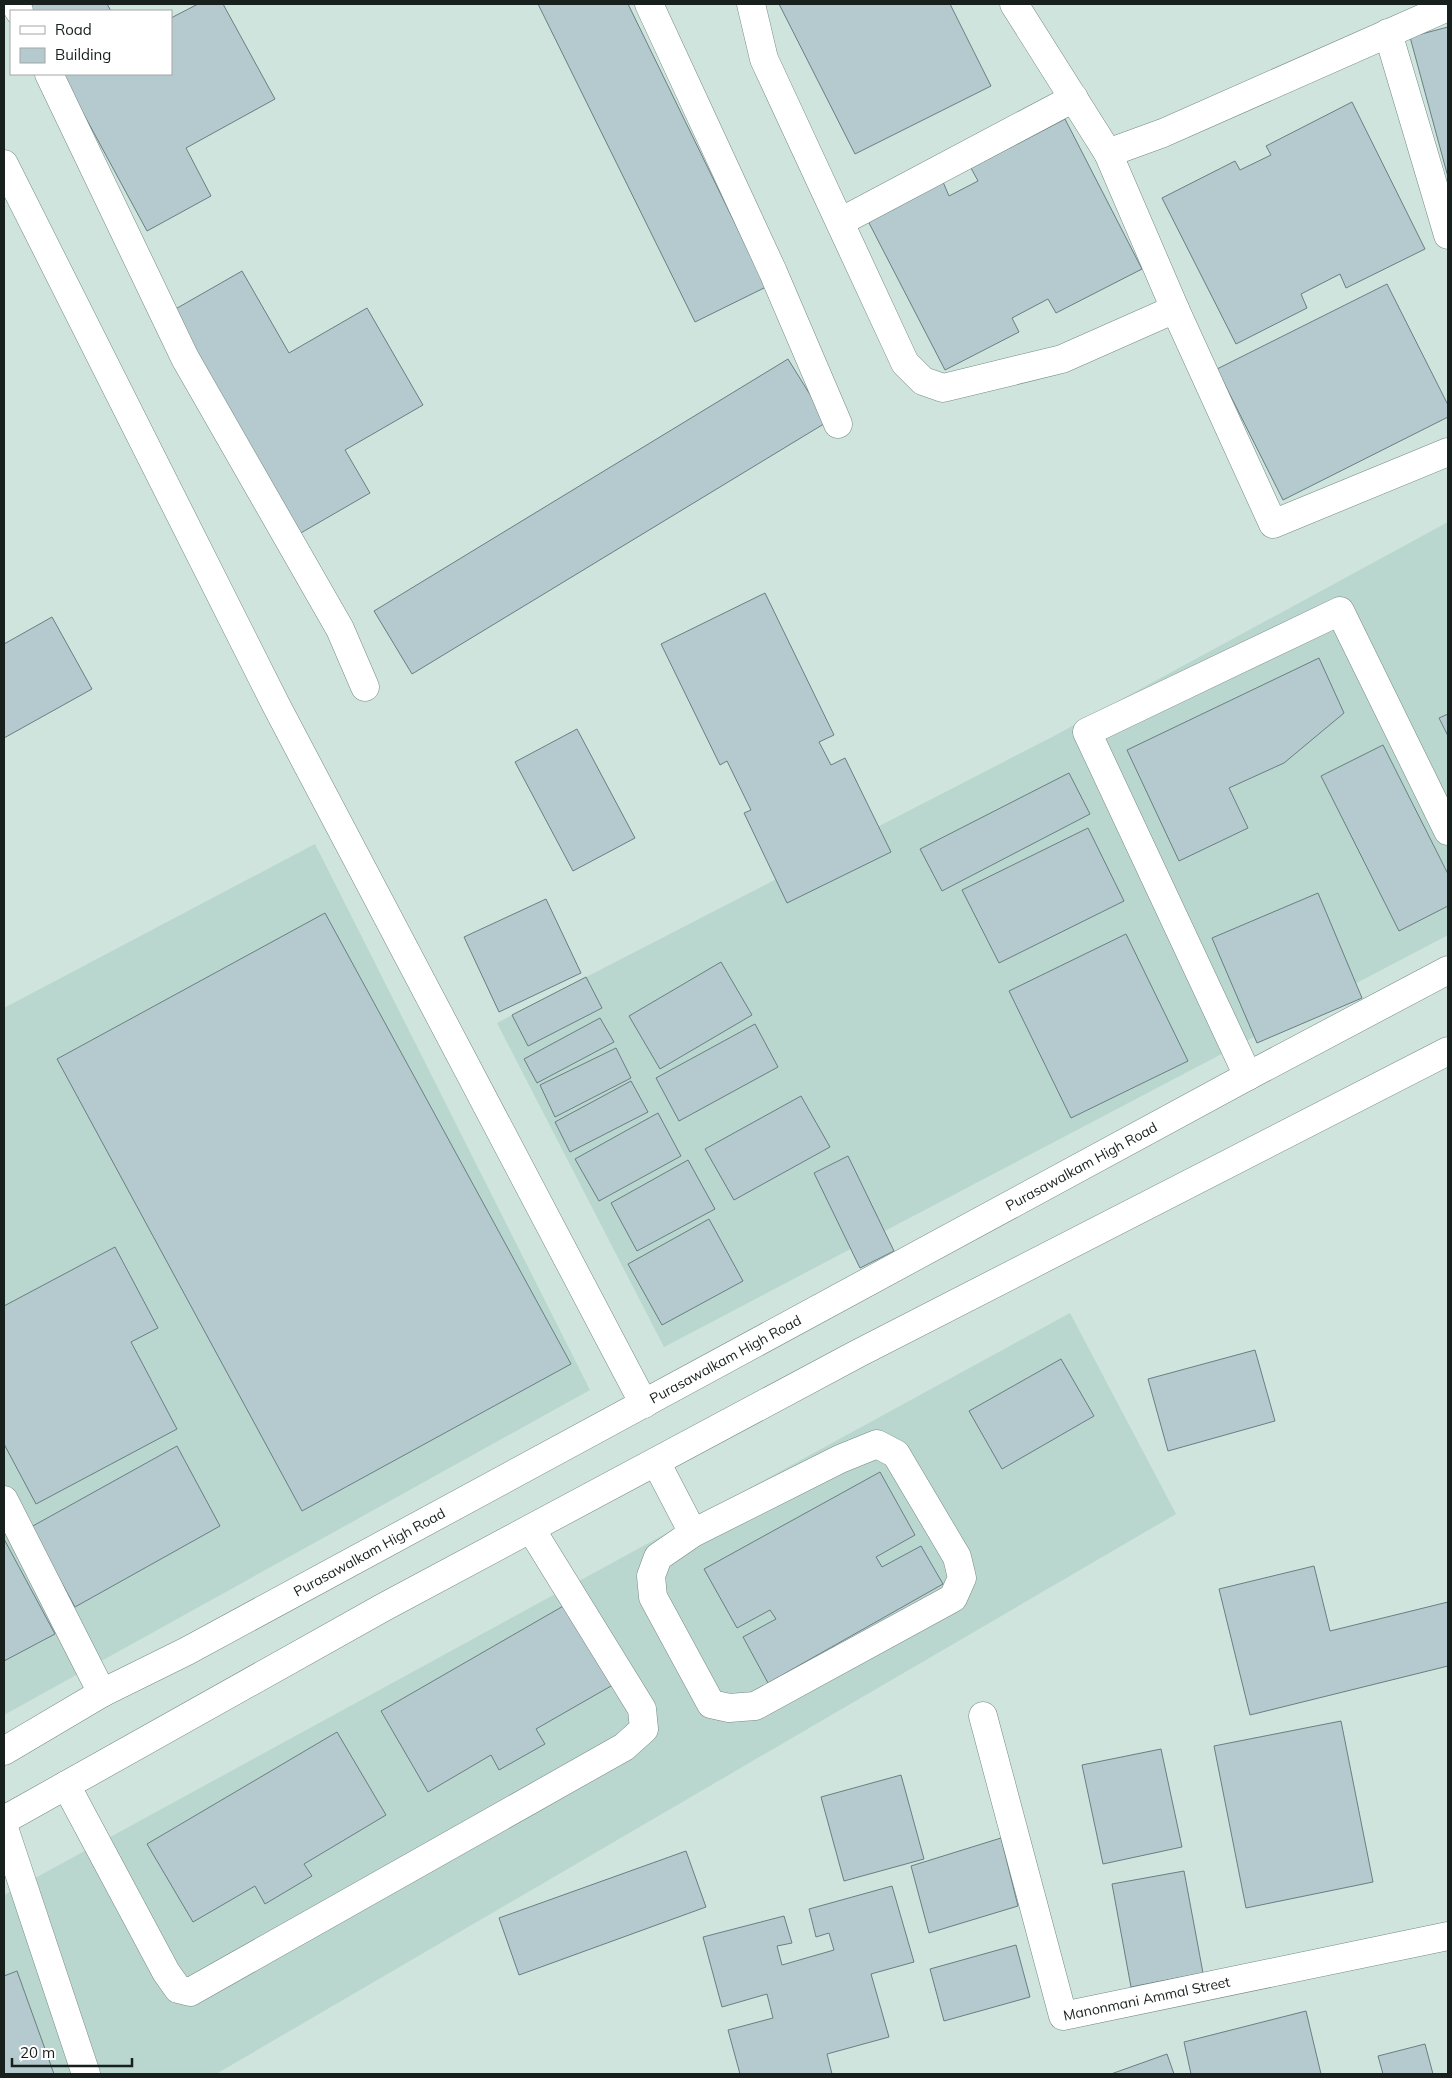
<svg xmlns="http://www.w3.org/2000/svg" width="1452" height="2078" font-family="Mulish,sans-serif">
  <style>
    .built { fill: #b9d6cf }
    .building { fill: #b4cace; stroke: #6a7f82 }
    .lines { fill: none; stroke-linecap: round; stroke-linejoin: round }
    .minor-casing { stroke: #768a84; stroke-width: 29 }
    .major-casing { stroke: #768a84; stroke-width: 29 }
    .minor { stroke: #fff; stroke-width: 28 }
    .major { stroke: #fff; stroke-width: 28 }
    .labels { text-anchor: middle; dominant-baseline: central; stroke-width: 4.5; stroke-linejoin: round; paint-order: stroke }
    .street-label { font-size: 14px; fill: #18201d; stroke: #fff }
  </style>
  <rect width="100%" height="100%" fill="#cee4dd"/>
  <!-- built -->
  <g class="built">
    <path d="M1448,522v413l-784,412 -167,-324 555,-286z"/>
    <path d="M315,844l275,546 -586,325v-707z"/>
    <path d="M1070,1313l106,201 -960,560h-212v-179z"/>
  </g>
  <!-- building -->
  <g class="building">
    <path d="M24,4h83l4,7h-83z"/>
    <path d="M198,4h25l52,95 -89,49 25,48 -64,35 -85,-157h109v-56z"/>
    <path d="M538,4h90l138,283 -71,35z"/>
    <path d="M779,4h171l41,82 -136,68z"/>
    <path d="M1448,27v150l-38,-140z"/>
    <path d="M1352,102l73,147 -79,39 -6,-14 -39,20 6,14 -71,36 -74,-146 73,-37 5,9 31,-15 -5,-9z"/>
    <path d="M1065,119l77,150 -86,44 -8,-14 -36,19 7,14 -74,38 -77,-149 75,-39 6,14 29,-15 -7,-13z"/>
    <path d="M242,271l47,82 78,-45 56,97 -78,45 25,43 -71,41 -127,-223z"/>
    <path d="M1387,284l61,121v12l-165,83 -66,-131z"/>
    <path d="M788,359l39,63 -415,252 -38,-63z"/>
    <path d="M765,593l69,142 -15,7 12,23 14,-7 46,94 -104,51 -43,-90 7,-3 -24,-49 -7,4 -59,-121z"/>
    <path d="M52,617l40,72 -88,49v-94z"/>
    <path d="M1319,658l25,55 -60,50 -55,25 19,40 -69,33 -52,-111z"/>
    <path d="M1448,714v22l-9,-18z"/>
    <path d="M577,729l58,109 -62,33 -58,-109z"/>
    <path d="M1383,745l65,129v32l-49,25 -78,-155z"/>
    <path d="M1069,773l21,41 -148,77 -22,-42z"/>
    <path d="M1088,828l36,73 -125,62 -37,-73z"/>
    <path d="M1318,893l44,105 -105,45 -45,-105z"/>
    <path d="M546,899l35,74 -82,39 -35,-75z"/>
    <path d="M325,913l246,451 -269,147 -245,-452z"/>
    <path d="M1126,934l62,127 -117,57 -62,-127z"/>
    <path d="M721,962l31,53 -92,54 -31,-53z"/>
    <path d="M586,977l16,31 -74,38 -16,-31z"/>
    <path d="M600,1018l14,24 -77,41 -13,-24z"/>
    <path d="M755,1024l23,43 -99,54 -23,-43z"/>
    <path d="M616,1048l15,30 -76,39 -15,-32z"/>
    <path d="M631,1081l17,31 -78,40 -15,-30z"/>
    <path d="M801,1096l29,51 -96,53 -29,-51z"/>
    <path d="M658,1113l23,43 -82,45 -24,-42z"/>
    <path d="M848,1156l46,95 -34,17 -46,-95z"/>
    <path d="M688,1160l27,49 -78,42 -26,-48z"/>
    <path d="M709,1219l34,62 -81,44 -34,-61z"/>
    <path d="M115,1247l43,81 -27,14 46,87 -141,75 -32,-60v-138z"/>
    <path d="M1255,1350l20,71 -107,30 -20,-72z"/>
    <path d="M1061,1359l33,57 -92,53 -33,-58z"/>
    <path d="M177,1446l43,80 -145,81 -44,-80z"/>
    <path d="M880,1472l35,63 -39,22 6,10 39,-21 22,38 -175,99 -25,-46 33,-18 -6,-9 -33,18 -33,-59z"/>
    <path d="M4,1539l51,95 -51,27z"/>
    <path d="M1314,1566l16,65 118,-29v64l-198,49 -31,-126z"/>
    <path d="M572,1601l46,81 -82,47 9,15 -46,26 -8,-15 -63,37 -47,-81z"/>
    <path d="M1341,1721l32,161 -127,26 -32,-162z"/>
    <path d="M337,1732l49,83 -82,49 8,12 -47,28 -10,-18 -62,36 -46,-78z"/>
    <path d="M1161,1749l21,98 -79,17 -21,-99z"/>
    <path d="M901,1775l23,84 -80,22 -23,-84z"/>
    <path d="M1001,1838l17,68 -89,27 -18,-67z"/>
    <path d="M686,1851l20,56 -187,68 -20,-57z"/>
    <path d="M1184,1871l19,102 -72,14 -19,-103z"/>
    <path d="M892,1886l22,76 -43,12 18,63 -62,17 5,20h-92l-12,-44 45,-12 -6,-24 -45,13 -19,-70 81,-21 8,27 -15,3 5,19 52,-15 -5,-17 -13,4 -7,-28z"/>
    <path d="M1016,1945l14,52 -86,24 -14,-52z"/>
    <path d="M17,1971l37,103h-50v-98z"/>
    <path d="M1306,2011l15,63h-130l-7,-32z"/>
    <path d="M1425,2044l8,30h-50l-5,-18z"/>
    <path d="M1167,2054l7,20h-63z"/>
  </g>
  <g class="lines">
    <!-- minor casing -->
    <g class="minor-casing">
      <g id="minor">
        <path d="M15,4l4,7"/>
        <path d="M649,4l124,268 65,152"/>
        <path d="M751,4l13,55 141,304 18,18 20,7 119,-29 113,-50 98,215 175,-72"/>
        <path d="M1014,4l94,149 55,-20 285,-126"/>
        <path d="M1388,33l60,202"/>
        <path d="M49,74l136,284 155,271 25,58"/>
        <path d="M1108,153l67,156"/>
        <path d="M4,164l272,541 368,699"/>
        <path d="M840,222l234,-124"/>
        <path d="M1248,1076l-161,-344 253,-121 108,220"/>
        <path d="M656,1462l37,71 -35,24 -7,19 2,21 58,107 18,4 26,-2 198,-108 9,-20 -5,-21 -61,-103 -19,-10 -37,15 -147,74"/>
        <path d="M4,1500l98,193"/>
        <path id="s1" d="M983,1716l80,300 385,-80"/>
        <path d="M66,1785l100,187 12,17 12,3 434,-245 20,-18 -2,-20 -111,-180"/>
        <path d="M4,1828l82,246"/>
      </g>
    </g>
    <!-- major casing -->
    <g class="major-casing">
      <g id="major">
        <path id="s2" d="M4,1751l98,-58 85,-42 1061,-575 200,-106"/>
        <path d="M4,1820l380,-213 473,-253 591,-303"/>
      </g>
    </g>
    <!-- minor -->
    <use href="#minor" class="minor"/>
    <!-- major -->
    <use href="#major" class="major"/>
  </g>
  <g class="labels">
    <!-- street labels -->
    <g class="street-label">
      <text stroke="none"><textPath href="#s2" startOffset="1226">Purasawalkam High Road</textPath></text>
      <text stroke="none"><textPath href="#s2" startOffset="821">Purasawalkam High Road</textPath></text>
      <text stroke="none"><textPath href="#s2" startOffset="416">Purasawalkam High Road</textPath></text>
      <text stroke="none"><textPath href="#s1" startOffset="396">Manonmani Ammal Street</textPath></text>
    </g>
  </g>
  <!-- border -->
  <rect width="1452" height="2078" fill="none" stroke="#18201d" stroke-width="10"/>
  <!-- legend -->
  <rect x="10" y="10" width="162" height="65" fill="#ffffff" stroke="#a3a6a5"/>
  <rect x="20" y="26" width="25" height="8" fill="#ffffff" stroke="#a3a6a5"/>
  <text x="55" y="35" font-size="15" fill="#18201d">Road</text>
  <rect x="20" y="48" width="25" height="15" fill="#b4cace" stroke="#a3a6a5"/>
  <text x="55" y="60" font-size="15" fill="#18201d">Building</text>
  <!-- scale -->
  <path d="M12 2058v8h120v-8" fill="none" stroke="#18201d" stroke-width="2.5"/>
  <text x="20" y="2058" font-size="15" fill="#18201d" stroke="#ffffff" stroke-width="4" paint-order="stroke">20 m</text>
</svg>
